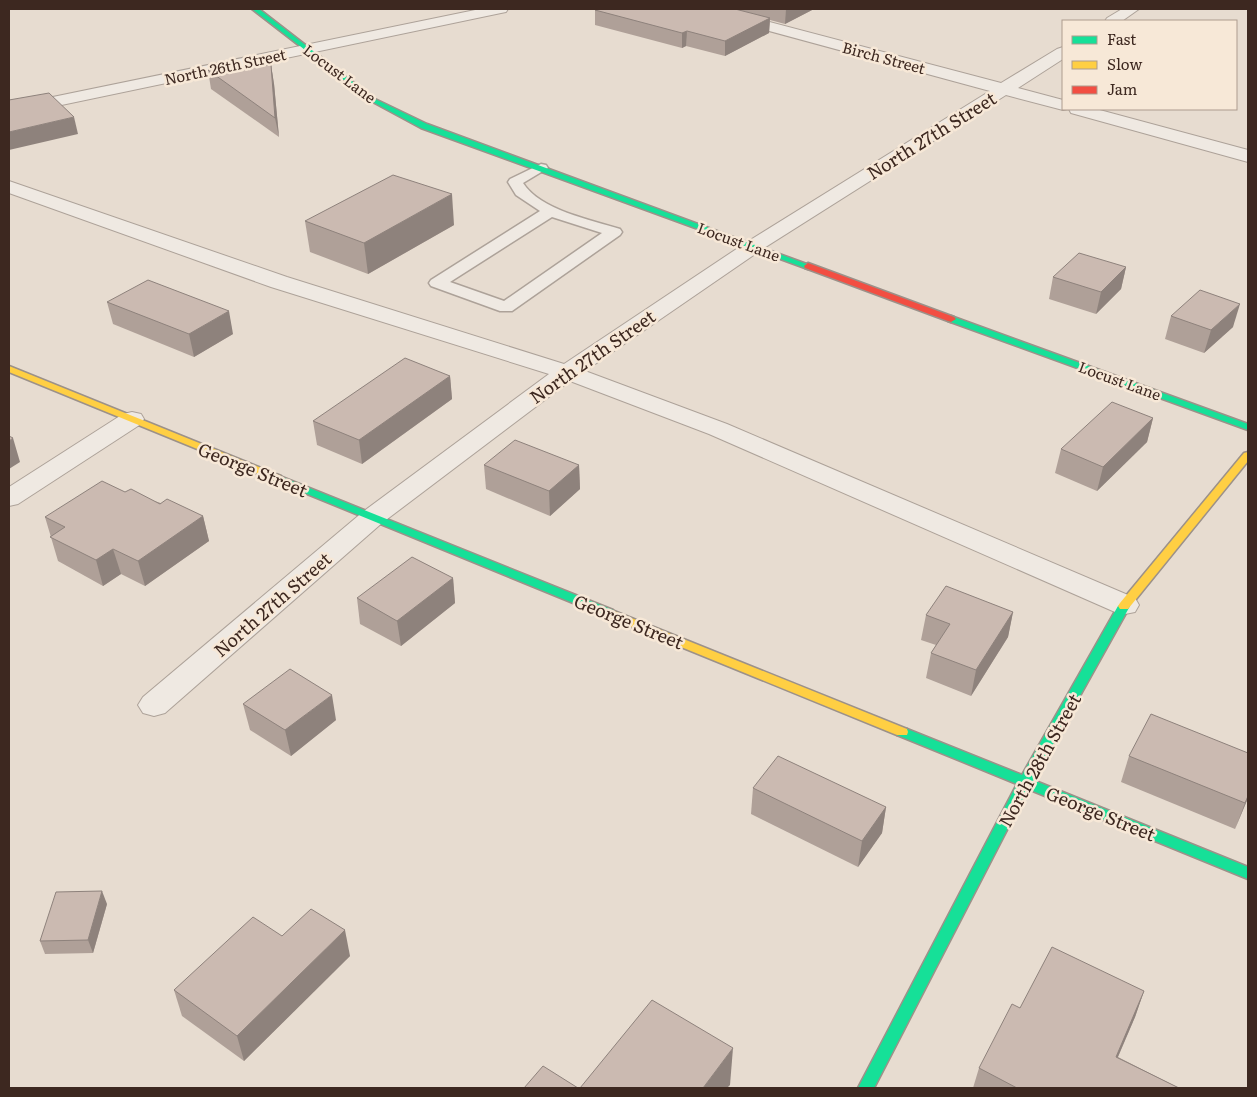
<svg xmlns="http://www.w3.org/2000/svg" width="1257" height="1097" font-family="Literata,serif">
  <style>
    .lines { fill: none; stroke-linecap: round; stroke-linejoin: round }
    .lane-casing { stroke: #ada299; stroke-width: 3 }
    .street-casing { stroke: #ada299; stroke-width: 2 }
    .fast-casing { stroke: #9c9189; stroke-width: 3 }
    .slow-casing { stroke: #9c9189; stroke-width: 3 }
    .jam-casing { stroke: #9c9189; stroke-width: 3 }
    .lane { fill: #efe9e2; fill-rule: evenodd }
    .street { fill: #efe9e2; fill-rule: evenodd }
    .fast { fill: #16e098; fill-rule: evenodd }
    .slow { fill: #ffcf43; fill-rule: evenodd }
    .jam { fill: #f24e42; fill-rule: evenodd }
    .wall { fill: #afa098 }
    .shaded-wall { fill: #8e827c }
    .building { fill: #cbbab1; stroke: #8e827c }
    .labels { text-anchor: middle; dominant-baseline: central; stroke-width: 5; stroke-linejoin: round; paint-order: stroke }
    .far-street-label { font-size: 15px; fill: #3d2820; stroke: #f7e8d7 }
    .street-label { font-size: 18px; fill: #3d2820; stroke: #f7e8d7 }
  </style>
  <rect width="100%" height="100%" fill="#e7dcd0"/>
  <g class="lines">
    <!-- lane casing -->
    <g class="lane-casing">
      <path id="lane" d="M541,164l5,1 2,3 -25,15c17,27 68,37 97,46l2,3 -2,3 -108,76h-12l-69,-25 -2,-3 2,-3 109,-69 -24,-16 -8,-13 2,-3zM552,217l50,16 -98,68 -54,-19z"/>
    </g>
    <!-- street casing -->
    <g class="street-casing">
      <g id="street">
        <path d="M480,9h28l-2,3 -5,1 -492,103v-10z"/>
        <path d="M697,9h23l281,74 56,-34 6,-2v12l-45,29 45,12v9h33l152,41v12l-177,-49 -2,-4 -6,1 -57,-15 -245,155 -176,121 142,53 408,174 4,7 -4,7 -10,2 -10,-2 -406,-178 -139,-53 -188,142 -217,190 -11,3 -11,-3 -5,-8 5,-8 221,-186 185,-137 -278,-87 -262,-94v-12l278,96 277,87 183,-122 243,-151 -291,-79z"/>
        <path d="M1122,9h17l-17,12h-17l2,-3z"/>
        <path d="M132,412l9,2 3,5 -3,5 -123,80 -9,2v-19l114,-73z"/>
      </g>
    </g>
    <!-- fast casing -->
    <g class="fast-casing">
      <g id="fast">
        <path d="M252,9h7l116,90 52,25 385,142 -4,3 -3,-1 -384,-140 -50,-27z"/>
        <path d="M951,316l297,108v6l-300,-109 -2,-2z"/>
        <path d="M277,475l336,135 2,3 -2,3h-8l-332,-136 -1,-2z"/>
        <path d="M1124,602l6,4 -97,174 215,87v12l-220,-90 -154,299h-16l159,-304 -120,-49 -1,-3 1,-3h10l115,46 96,-169z"/>
      </g>
    </g>
    <!-- slow casing -->
    <g class="slow-casing">
      <g id="slow">
        <path d="M9,366l272,110 1,2 -5,3 -4,-1 -264,-108z"/>
        <path d="M1248,452v9l-120,148h-8l-2,-3 2,-3 124,-150z"/>
        <path d="M609,609l298,120 1,3 -1,3h-10l-292,-119 -2,-3 2,-3z"/>
      </g>
    </g>
    <!-- jam casing -->
    <g class="jam-casing">
      <path id="jam" d="M808,263l146,54 2,2 -5,3 -3,-1 -143,-53 -1,-2z"/>
    </g>
    <!-- lane -->
    <use href="#lane" class="lane"/>
    <!-- street -->
    <use href="#street" class="street"/>
    <!-- fast -->
    <use href="#fast" class="fast"/>
    <!-- slow -->
    <use href="#slow" class="slow"/>
    <!-- jam -->
    <use href="#jam" class="jam"/>
  </g>
  <!-- wall -->
  <g class="wall">
    <path d="M599,9h215l-29,15 -15,-4 -1,13 -44,23 -39,-10 -4,2 -87,-23v-15z"/>
    <path d="M271,65l3,19 5,53 -68,-48 -3,-19z"/>
    <path d="M305,221l149,4 -86,49 -58,-22z"/>
    <path d="M1126,267l-5,22 -25,25 -47,-15 4,-22z"/>
    <path d="M107,302l126,32 -39,23 -81,-33z"/>
    <path d="M1171,316l62,11 -29,26 -39,-14z"/>
    <path d="M450,376l2,23 -90,65 -45,-19 -4,-24z"/>
    <path d="M1153,418l-6,24 -50,49 -42,-18 6,-24z"/>
    <path d="M484,465h95l1,24 -30,27 -64,-27z"/>
    <path d="M125,492l78,24 6,25 -64,45 -24,-12 -18,12 -45,-25 -13,-44z"/>
    <path d="M453,578l2,25 -54,43 -41,-22 -3,-26z"/>
    <path d="M1013,612l-5,25 -37,59 -45,-18 5,-25 5,-8 -15,-5 5,-25z"/>
    <path d="M243,704l93,16 -45,36 -41,-26z"/>
    <path d="M1129,756l119,42 -13,31 -114,-47z"/>
    <path d="M753,788l133,19 -4,26 -24,34 -107,-53z"/>
    <path d="M107,904l-14,49 -48,1 -5,-13z"/>
    <path d="M282,936l68,20 -106,105 -62,-45 -8,-26z"/>
    <path d="M1144,991l-9,26 -17,40 61,31h-206l6,-20 41,-60z"/>
  </g>
  <!-- shaded-wall -->
  <g class="shaded-wall">
    <path d="M786,9h28l-29,15z"/>
    <path d="M770,18l-1,15 -44,23v-15z"/>
    <path d="M687,31l-1,15 -4,2v-15z"/>
    <path d="M271,65l3,19 5,53 -4,-19z"/>
    <path d="M74,117l4,17 -69,16v-18z"/>
    <path d="M452,194l2,31 -86,49 -4,-31z"/>
    <path d="M1126,267l-5,22 -25,25 5,-22z"/>
    <path d="M1240,304l-7,23 -29,26 7,-23z"/>
    <path d="M229,311l4,23 -39,23 -5,-23z"/>
    <path d="M450,376l2,23 -90,65 -3,-24z"/>
    <path d="M1153,418l-6,24 -50,49 6,-24z"/>
    <path d="M13,438l7,24 -11,7v-28z"/>
    <path d="M579,465l1,24 -30,27 -1,-25z"/>
    <path d="M203,516l6,25 -64,45 -7,-25z"/>
    <path d="M113,549l8,25 -18,12 -7,-26z"/>
    <path d="M453,578l2,25 -54,43 -4,-25z"/>
    <path d="M1013,612l-5,25 -37,59 5,-26z"/>
    <path d="M332,695l4,25 -45,36 -6,-26z"/>
    <path d="M1248,796v2l-13,31 10,-26z"/>
    <path d="M886,807l-4,26 -24,34 4,-26z"/>
    <path d="M102,891l5,13 -14,49 -5,-13z"/>
    <path d="M345,930l5,26 -106,105 -7,-25z"/>
    <path d="M1144,991l-9,26 -28,65 9,-25z"/>
    <path d="M733,1048l-3,37 -3,3h-24z"/>
  </g>
  <!-- building -->
  <g class="building">
    <path d="M599,9h136l35,9 -45,23 -38,-10 -5,2 -87,-23z"/>
    <path d="M271,65l4,53 -67,-48z"/>
    <path d="M49,93l25,24 -65,15v-32z"/>
    <path d="M393,175l59,19 -88,49 -59,-22z"/>
    <path d="M1079,253l47,14 -25,25 -48,-15z"/>
    <path d="M148,280l81,31 -40,23 -82,-32z"/>
    <path d="M1200,290l40,14 -29,26 -40,-14z"/>
    <path d="M405,358l45,18 -91,64 -46,-19z"/>
    <path d="M1112,402l41,16 -50,49 -42,-18z"/>
    <path d="M9,436l4,2 -4,3z"/>
    <path d="M515,440l64,25 -30,26 -65,-26z"/>
    <path d="M102,481l23,11 6,-3 29,15 7,-5 36,17 -65,45 -25,-12 -17,11 -46,-23 15,-10 -20,-10z"/>
    <path d="M412,557l41,21 -56,43 -40,-23z"/>
    <path d="M946,586l67,26 -37,58 -45,-17 19,-29 -24,-9z"/>
    <path d="M290,669l42,26 -47,35 -42,-26z"/>
    <path d="M1151,714l97,39v43l-3,7 -116,-47z"/>
    <path d="M778,756l108,51 -24,34 -109,-53z"/>
    <path d="M102,891l-14,49 -48,1 16,-49z"/>
    <path d="M311,909l34,21 -108,106 -63,-46 79,-73 29,19z"/>
    <path d="M1052,947l92,44 -28,66 63,31h-162l-38,-20 33,-64 8,4z"/>
    <path d="M652,1000l81,48 -30,40h-123z"/>
    <path d="M543,1066l35,22h-54z"/>
  </g>
  <g class="labels">
    <!-- far-street labels -->
    <g class="far-street-label">
      <text transform="translate(884 57) rotate(15)">Birch Street</text>
      <text transform="translate(225 66) rotate(-12)">North 26th Street</text>
      <text transform="translate(340 73) rotate(37)">Locust Lane</text>
      <text transform="translate(739 241) rotate(20)">Locust Lane</text>
      <text transform="translate(1120 380) rotate(20)">Locust Lane</text>
    </g>
    <!-- street labels -->
    <g class="street-label">
      <text transform="translate(931 135) rotate(-32)">North 27th Street</text>
      <text transform="translate(592 356) rotate(-35)">North 27th Street</text>
      <text transform="translate(253 469) rotate(22)">George Street</text>
      <text transform="translate(272 604) rotate(-41)">North 27th Street</text>
      <text transform="translate(629 621) rotate(22)">George Street</text>
      <text transform="translate(1039 760) rotate(-61)">North 28th Street</text>
      <text transform="translate(1101 813) rotate(22)">George Street</text>
    </g>
  </g>
  <!-- border -->
  <rect width="1257" height="1097" fill="none" stroke="#3d2820" stroke-width="20"/>
  <!-- legend -->
  <rect x="1062" y="20" width="175" height="90" fill="#f7e8d7" stroke="#ad9b8e"/>
  <rect x="1072" y="36" width="25" height="8" fill="#16e098" stroke="#ad9b8e"/>
  <text x="1107" y="45" font-size="15" fill="#3d2820">Fast</text>
  <rect x="1072" y="61" width="25" height="8" fill="#ffcf43" stroke="#ad9b8e"/>
  <text x="1107" y="70" font-size="15" fill="#3d2820">Slow</text>
  <rect x="1072" y="86" width="25" height="8" fill="#f24e42" stroke="#ad9b8e"/>
  <text x="1107" y="95" font-size="15" fill="#3d2820">Jam</text>
</svg>
